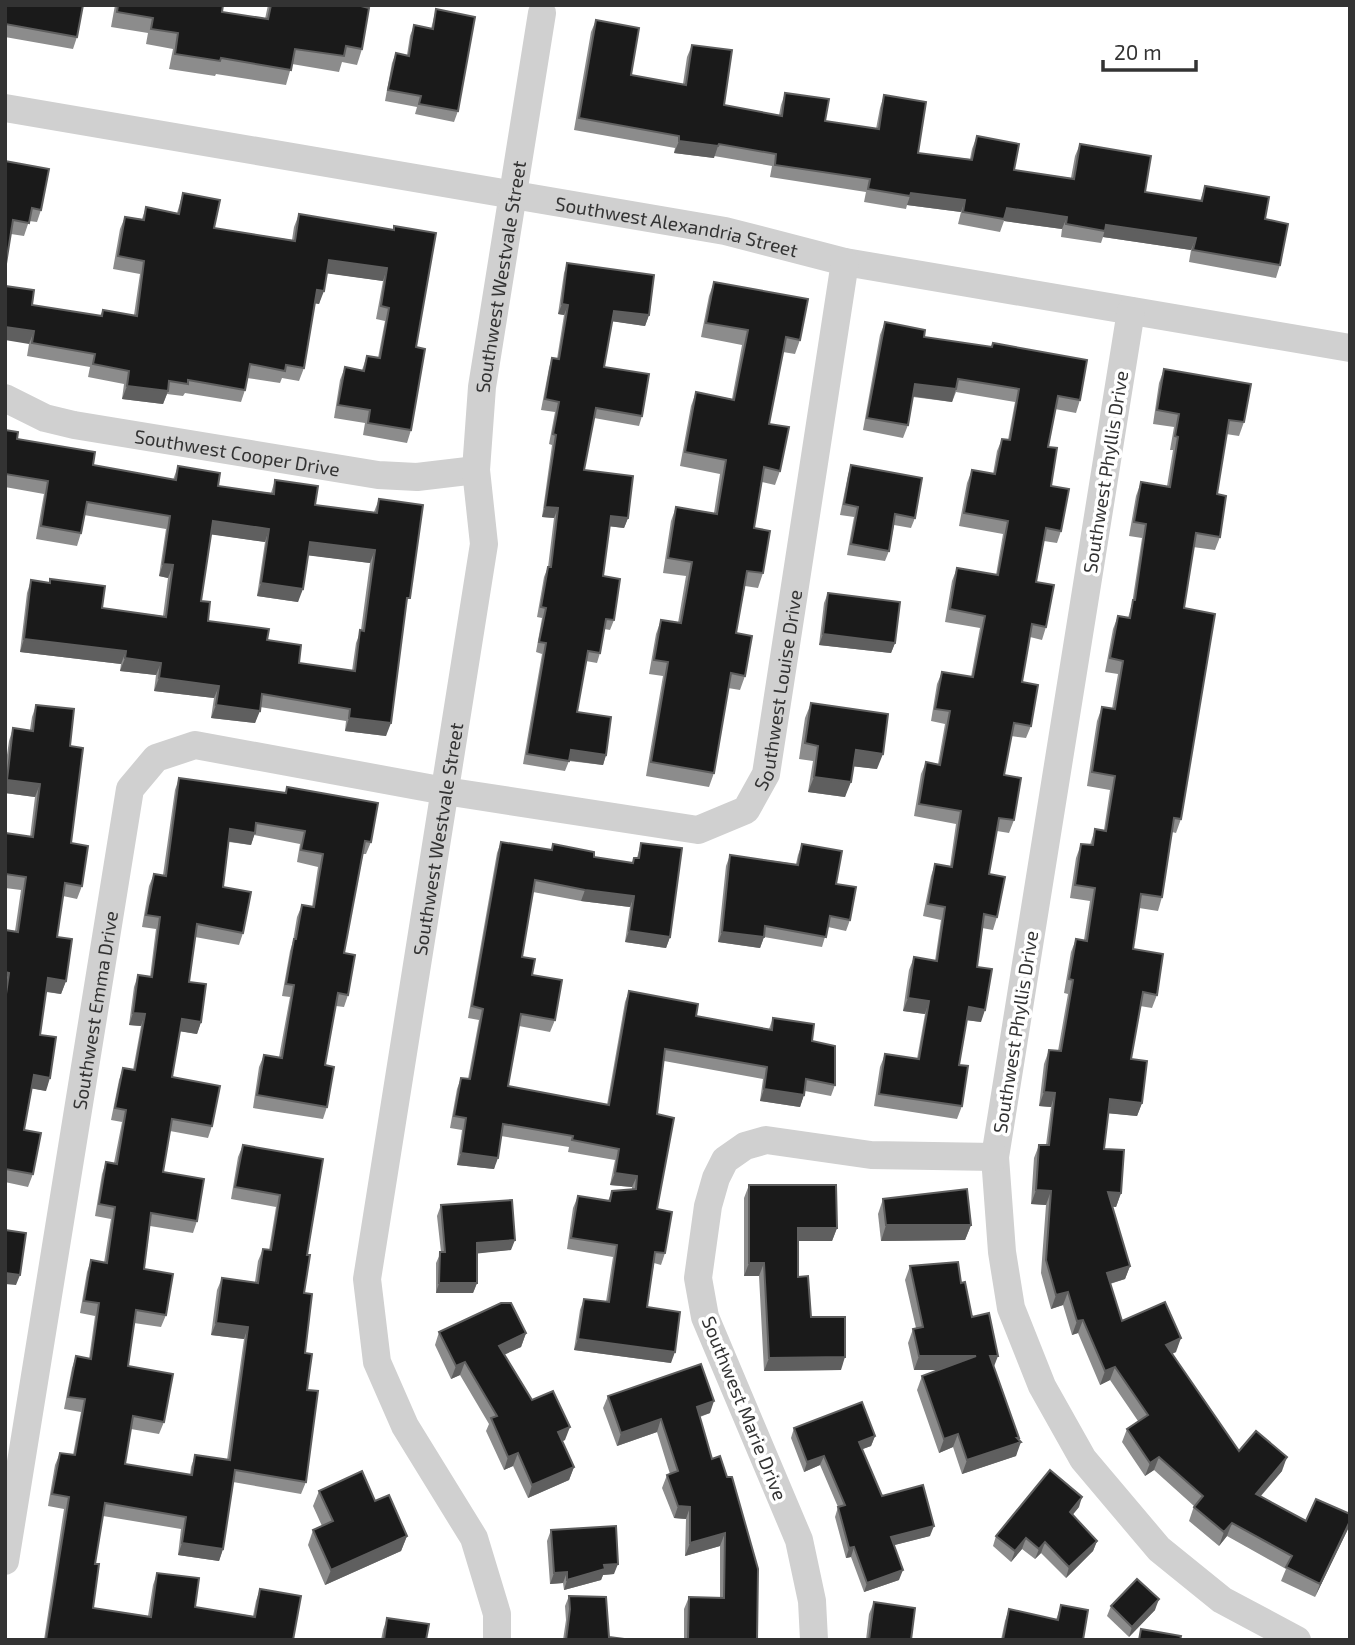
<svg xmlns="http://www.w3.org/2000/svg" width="1355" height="1645" font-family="'Exo 2',sans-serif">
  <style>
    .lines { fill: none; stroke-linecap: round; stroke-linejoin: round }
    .street { stroke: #d0d0d0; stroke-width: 28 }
    .wall { fill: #8c8c8c; fill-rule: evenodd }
    .shaded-wall { fill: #5f5f5f }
    .building { fill: #1a1a1a; stroke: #5f5f5f; stroke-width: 2; fill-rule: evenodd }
    .labels { text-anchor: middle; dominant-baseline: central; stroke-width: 7; stroke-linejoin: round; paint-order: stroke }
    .street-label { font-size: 19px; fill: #333; stroke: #fff }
  </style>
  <rect width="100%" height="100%" fill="#fff"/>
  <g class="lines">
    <!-- street -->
    <g class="street">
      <path id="s1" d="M5,108l720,123 120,31 505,86"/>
      <path d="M1131,311l-136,846 7,95 9,56 31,78 41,73 76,90 63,51 75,40"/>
      <path id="s2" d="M5,398l40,20 29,7 304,50 39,2 59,-7"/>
      <path id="s3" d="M5,1561l125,-772 26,-31 39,-13 250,46 253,39 48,-20 20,-36 79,-512"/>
      <path id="s4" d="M497,1640v-26l-23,-76 -69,-112 -28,-64 -10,-83 117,-735 -8,-74 6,-83 60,-374"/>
      <path d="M814,1640l-2,-39 -13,-61 -94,-223 -7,-39 10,-72 8,-28 9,-18 20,-14 21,-6 105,15 124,2"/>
    </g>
  </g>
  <!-- wall -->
  <g class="wall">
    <path d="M5,5l72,32 -4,12 -68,-12z"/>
    <path d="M115,5h108l-1,7 43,7 3,-14h89l5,44 -5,16 -15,-3 -3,10 -47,-8 -6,21 -70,-11 -1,2 -46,-7 4,-20 -27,-5 2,-11 -37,-6z"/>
    <path d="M436,9l22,102 -4,11 -39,-8 2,-7 -32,-6 7,-38 4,-10 11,2 3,-19 4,-11 17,4z"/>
    <path d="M596,20l35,55 52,9 4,-27 5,-12 32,60 55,10 2,-10 4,-12 40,28 51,8 4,-21 4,-13 34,58 52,6 2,-10 5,-13 37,34 57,8 4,-22 5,-12 65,48 55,9 5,-15 60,33 15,46 -4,13 -87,-16 2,-12 -88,-13 -2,6 -40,-6 1,-8 -58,-8 -4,11 -42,-8 3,-12 -54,-7 -1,4 -42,-7 2,-10 -96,-15 2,-11 -58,-10v2l-40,-5 1,-5 -101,-18 17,-98z"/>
    <path d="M5,161l36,49 -4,12 -8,-1 -5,15 -13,-2z"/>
    <path d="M183,193l31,35 78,12 2,-13 5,-13 94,16 1,-4 22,121 -5,83 -4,13 -44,-8 2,-12 -31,-5 6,-38 5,-13 17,3 5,-14 11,2 7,-37 -9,-2 7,-38 -56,-8 -8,31 -4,-1 -11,65 -5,13 -17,-3 -2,5 -33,-5 -2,12 -4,12 -56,-9 -2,3 -16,-2 -4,10 -41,-5 2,-15 -36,-7 2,-10 -63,-11 2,-12 3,-39 68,11 3,-6 31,5 6,-41 -27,-5 7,-40 5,-12 17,2 4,-12 31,6z"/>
    <path d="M567,263l82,52 -4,11 -33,-5 -8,46 38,49 -3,10 -45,-8 -10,52 44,48 -4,10 -15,-2 -6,50 11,44 -4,10 -6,-1 -4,24 -3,10 -11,-2 -9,51 29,43 -3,10 -34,-4 -4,10 -42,-7 19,-110 -6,-2 6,-34 -5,-1 7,-40 4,-10 6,-49 -12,-1 10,-72 -3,-1 6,-32 -14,-2 8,-42 3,-10 5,1 7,-44 -6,-1 6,-41z"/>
    <path d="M714,282l86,58 -5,14 -12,-2 -14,72 11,47 -5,14 -13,-3 -8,46 9,45 -5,15 -13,-2 -9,47 9,43 -5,14 -12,-2 -14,85 -5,14 -63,-11 17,-100 -14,-2 7,-40 5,-14 17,3 8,-47 -23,-3 8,-52 5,-14 38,6 6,-39 -40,-8 11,-60 5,-14 36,7 10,-54 -41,-8 8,-41z"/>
    <path d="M885,322l39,15 67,10 2,-4 87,57 -4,13 -21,-4 -7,38 3,39 10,45 -4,12 -13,-2 -8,41 10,45 -4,13 -12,-3 -8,45 9,44 -5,12 -15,-2 -7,39 10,45 -5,13 -12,-2 -8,43 8,43 -4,13 -11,-2 -5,39 4,55 -14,-2 -8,45 3,41 -5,13 -83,-13 6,-39 5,-13 32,5 8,-45 -22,-3 6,-41 5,-13 21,4 6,-41 -18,-4 8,-40 4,-12 15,2 6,-42 -42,-8 7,-42 5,-12 12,2 7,-40 -14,-3 6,-37 5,-12 29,5 9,-49 -35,-6 7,-41 5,-13 39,7 7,-41 -44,-8 8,-43 5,-13 21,4 4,-23 5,-12 6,1 7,-38 -59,-10 -4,10 -39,-5 -5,28 -5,13 -40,-8 17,-95z"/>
    <path d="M1164,369l80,53 -5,14 -13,-2 -9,60 3,43 -5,13 -22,-3 -9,61 -3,211 -5,14 -4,-1 -10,65 -4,14 -19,-3 -6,41 24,46 -5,13 -12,-2 -9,53 11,44 -5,13 -29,-3 -4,36 17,44 -5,14 -4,-1 18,60 -5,13 -15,5 12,37 54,31 -4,2 67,97 43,20 -21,25 45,25 44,-7v9l-2,6 -33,68 -34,-16 5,-12 -59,-33 -8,10 -30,-25 5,-15 -40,-36 -9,6 -23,-34 5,-13 11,-8 -28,-41 -10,5 -22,-52 -6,2 -9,-30 -12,4 -10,-36 5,-68 -15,-1 3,-46 5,-13h7l5,-38 -12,-1 5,-42 5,-14 9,1 10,-57 -4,-1 7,-41 5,-13 8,1 6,-39 -20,-3 6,-40 5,-14 9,1 5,-16 9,1 6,-40 -23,-4 10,-65 5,-14 10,2 6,-35 -13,-2 8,-43 5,-13 10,2 4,-14 10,-66 -13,-2 7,-40 5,-14 26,4 6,-36h-3l4,-23 -21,-3 6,-41z"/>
    <path d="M5,430l12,9 76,26 80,15 5,-14 40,20 53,7 4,-13 40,25 59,7 5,-13 26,112 -19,125 -41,-5 1,-10 -86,-14 -5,16 -44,-5 3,-20 -60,-7 2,-16 -36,-4 1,-7 -101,-12 7,-59 4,-13 18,3 1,-4 52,29 61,8 5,-38 -9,-2 7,-47 -82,-14 -3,18 -4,13 -41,-7 8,-45 -39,-7zM211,534l54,8 -8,54 41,6 10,-47 62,8 -9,67 -5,13 -4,28 -53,-8 -32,-23 -59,-19 -7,-20z"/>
    <path d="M851,465l64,53 -4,10 -17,-3 -5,26 -4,10 -38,-6 7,-38 -14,-2 8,-40z"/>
    <path d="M828,593l67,50 -4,10 -72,-8 5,-42z"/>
    <path d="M811,703l66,66 -24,-3 -8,31 -37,-5 5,-31 -14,-2 6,-41z"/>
    <path d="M36,705l34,41 1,97 11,43 -5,13 -14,-3 -6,41 9,44 -5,13 -15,-2 -6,43 6,56 -15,-3 -7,42 9,44 -5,13 -23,-5v-252l10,1 6,-41 -16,-2v-55l25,4 5,-40 -30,-4v-24l4,-28 4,-13 17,2 2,-13z"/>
    <path d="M179,778l106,15 2,-6 84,55 -5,12h-3l-19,99 4,42 -4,12 -8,-1 -11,59 2,42 -4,12 -70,-11 6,-41 5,-12 15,2 11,-60 -8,-1 8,-45 3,-10 4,-24 5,-12 10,2 6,-40 -21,-5 3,-18 -46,-9 -3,10 -22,-3 -6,45 20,46 -4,12 -44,-8 -6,45 12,40 -4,12 -17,-3 -8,46 40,49 -4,12 -38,-7 -7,41 34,49 -4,12 -43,-7 -6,43 22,46 -5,12 -27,-4 -6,43 36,56 -5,12 -28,-5 -6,35 65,11 1,-8 4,-12 32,5 17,-121 -33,-4 6,-45 5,-12 33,4 3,-21 5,-12 6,1 7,-43 -45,-8 7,-42 5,-12 80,14 -16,96 -3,38 1,60 2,37 -1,92 -5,12 -68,-12 -10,67 -4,12 -41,-6 3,-26 -78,-13 -8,48 -2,44 55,8 5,-31 4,-12 38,34 58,9 3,-15 4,-12 33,51h1h-250l20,-131 -16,-3 7,-41 5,-12 13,2 8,-43 -17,-3 8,-41 4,-12 13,3 6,-43 -15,-3 7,-41 4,-12 13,3 7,-44 -16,-3 7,-42 4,-12 8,1 8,-41 -11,-2 8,-40 4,-12 10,2 8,-44 -12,-1 5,-38 4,-12 12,2 6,-48 -14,-2 7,-41 5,-12 9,1 12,-85z"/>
    <path d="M501,842l50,8 2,-6 41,13 39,6 1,-5h3l4,-15 29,94 -4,11 -41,-6 5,-35 -49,-6 -48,-9 -11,65 33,63 -5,12 -31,-6 -11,60 99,19 18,-103 4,-11 67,25 73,13 4,-11 39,23 23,44 -4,11 -26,-5 -5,16 -40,-6 3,-22 -99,-18 -7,53v95l8,44 -4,12 -7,-2 -7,44 24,56 -97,-13 6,-40 4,-11 22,3 7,-45 -46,-8 6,-41 5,-12 30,5 4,-10 20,-2v-2l-22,-2 5,-25 -47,-8 1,-5 -68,-11 -7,33 -37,-4 5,-35 -12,-2 7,-39 4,-11 7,1 11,-59 -11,-2 29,-165z"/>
    <path d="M802,844l34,40 14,36 -4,11 -18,-4 -6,20 -58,-10 -4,11 -42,-6 8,-76 4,-11 66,9 2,-9z"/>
    <path d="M749,1185l88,43 -5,13h-34v36l13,40 30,53 -77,1 -5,-95h-15v-78z"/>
    <path d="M883,1199l88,26 -6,15 -84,1 -3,-27z"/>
    <path d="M441,1205l70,45 -34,3v30l-4,10h-37v-30l5,-11 -4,-36z"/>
    <path d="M910,1266l51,17 11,34 22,50 25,71 -3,18 -54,18 -9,-27 -14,6 -22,-63 5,-14 17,-6h-25l-6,-27 5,-14 3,-1 -11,-48z"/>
    <path d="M439,1332l87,1 -5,14 -17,8 28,45 33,40 -3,1 12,26 -5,13 -41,18 -15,-32 -9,4 -18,-39 3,-7 -29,-49 -9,4 -16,-34z"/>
    <path d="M608,1396l102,17 -10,4 57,223h-73v-31l5,-12 31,1v-52l-35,10 1,-37 -12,-1 -12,-30 5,-13 3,-1 -13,-42 -40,14 -14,-38z"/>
    <path d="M794,1428l81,8 -4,10 -9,3 20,47 48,40 -36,9 5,35 -35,12 -13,-35 -5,1 -11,-41 3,-10 -18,-42 -16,7 -13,-34z"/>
    <path d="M319,1491l88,45 -6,15 -76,34 -17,-40 5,-15 9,-4 -9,-20z"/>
    <path d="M1079,1507l-7,8 25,26 -4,10 -27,27 -25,-25 -6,6 -13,-10 -11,13 -18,-16 3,-10z"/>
    <path d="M551,1530l63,44 -11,1 -2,5 -37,10 -1,-7 -13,1 -3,-43z"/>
    <path d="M569,1596l40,41 23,3h-69l3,-20 -1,-14z"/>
    <path d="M874,1602l37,38h-45l3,-26z"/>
    <path d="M1061,1605l22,35h-82l4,-19 4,-12 47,11z"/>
    <path d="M1111,1606l44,4 -26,27 -22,-21z"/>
    <path d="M387,1618l39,22h-45l2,-10z"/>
  </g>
  <!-- shaded-wall -->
  <g class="shaded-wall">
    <path d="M679,141l39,5 -4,12 -40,-5z"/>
    <path d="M911,193l54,7 -4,12 -54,-7z"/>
    <path d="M1007,208l60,9 -5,12 -58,-8z"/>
    <path d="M1106,225l90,13 -5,12 -88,-13z"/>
    <path d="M329,260l58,8 -4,13 -59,-8z"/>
    <path d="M317,290l7,1 -5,13 -6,-1z"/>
    <path d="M562,304l6,1 -4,10 -6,-1z"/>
    <path d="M614,311l35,4 -4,11 -35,-5z"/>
    <path d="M5,327l29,4 -5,13 -24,-4z"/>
    <path d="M915,384l41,5 -4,13 -41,-6z"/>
    <path d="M127,386l41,5 -5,13 -41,-5z"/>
    <path d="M545,507l13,1 -4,10 -12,-1z"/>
    <path d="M611,516l17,2 -4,10 -17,-2z"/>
    <path d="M213,521l56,8 -4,13 -57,-8z"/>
    <path d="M310,542l65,8 -5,13 -65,-8z"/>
    <path d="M163,564l10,1 -5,13 -9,-2z"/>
    <path d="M261,583l42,6 -5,13 -41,-6z"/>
    <path d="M823,634l72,9 -4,10 -72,-8z"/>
    <path d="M24,639l102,12 -5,13 -101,-12z"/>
    <path d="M125,658l36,5 -5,12 -36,-4z"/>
    <path d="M159,678l60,8 -5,12 -60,-7z"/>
    <path d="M216,705l44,6 -5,12 -44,-5z"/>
    <path d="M349,718l42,5 -5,13 -41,-5z"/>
    <path d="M571,750l35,5 -3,10 -36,-5z"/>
    <path d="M856,750l27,4 -6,15 -27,-3z"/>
    <path d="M814,777l37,5 -6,15 -37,-5z"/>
    <path d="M7,780l33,4 -5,13 -30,-4v-8z"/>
    <path d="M230,829l25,4 -4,12 -25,-4z"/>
    <path d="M585,890l49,6 -4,11 -49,-6z"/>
    <path d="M629,931l41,6 -4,11 -41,-6z"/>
    <path d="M722,932l42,5 -4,11 -42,-6z"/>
    <path d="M5,972l4,1 -4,10z"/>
    <path d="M48,978l18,3 -5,13 -18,-3z"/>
    <path d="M908,998l21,3 -4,13 -22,-3z"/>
    <path d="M969,1007l16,3 -4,12 -16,-2z"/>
    <path d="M133,1013l12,1 -4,12 -12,-1z"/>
    <path d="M182,1019l19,3 -4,12 -19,-3z"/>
    <path d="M34,1075l16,3 -4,13 -17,-3z"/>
    <path d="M764,1089l40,6 -4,12 -40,-6z"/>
    <path d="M1044,1092l11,1 -4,14 -12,-1z"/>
    <path d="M1110,1099l32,4 -5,13 -32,-3z"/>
    <path d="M461,1153l37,5 -4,11 -37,-4z"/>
    <path d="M615,1173l22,3 -5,11 -22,-2z"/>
    <path d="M1036,1190l15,1 -5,14 -15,-1z"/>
    <path d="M1108,1192l13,1 -5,14 -13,-1z"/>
    <path d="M886,1225h85l-6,15 -84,1z"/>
    <path d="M798,1228h39l-5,13h-39z"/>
    <path d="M515,1240l-4,10 -38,4 4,-11z"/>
    <path d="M749,1263h15l-5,13h-15z"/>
    <path d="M1130,1266l-5,13 -23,7 5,-13z"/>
    <path d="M5,1273l15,2 -4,10 -11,-1z"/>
    <path d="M439,1283h38l-4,10h-37z"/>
    <path d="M1068,1292l-5,13 -12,4 5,-14z"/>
    <path d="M1083,1320l-5,13 -6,2 5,-14z"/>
    <path d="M216,1323l32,4 -4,12 -33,-4z"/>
    <path d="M526,1333l-5,14 -27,12 5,-13z"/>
    <path d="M1181,1338l-5,14 -15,6 5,-13z"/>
    <path d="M578,1339l97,13 -4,11 -97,-13z"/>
    <path d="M919,1356h57l-5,14h-57z"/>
    <path d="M990,1356h8l-5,13z"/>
    <path d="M845,1357l-4,13 -77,1 5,-13z"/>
    <path d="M465,1362l-5,13 -9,4 5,-13z"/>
    <path d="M1115,1367l-5,13 -10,5 5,-14z"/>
    <path d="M714,1401l-4,12 -18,6 5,-12z"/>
    <path d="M661,1419l-4,13 -40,14 4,-13z"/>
    <path d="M570,1427l-5,13 -11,5 4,-13z"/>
    <path d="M958,1434l-5,13 -14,6 5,-14z"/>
    <path d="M875,1436l-4,10 -16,6 4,-10z"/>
    <path d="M1019,1438l-2,5 4,-1 -5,14 -54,18 5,-14z"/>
    <path d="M518,1453l-5,13 -9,4 4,-13z"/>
    <path d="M824,1456l-4,9 -16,7 3,-10z"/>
    <path d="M1159,1457l-5,13 -9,6 5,-13z"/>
    <path d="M1287,1457l-5,14 -31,36 5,-13z"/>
    <path d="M574,1467l-5,13 -41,18 4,-13z"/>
    <path d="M1082,1497l-3,10 -13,16 4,-11z"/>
    <path d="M678,1506l12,1 -4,12 -12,-1z"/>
    <path d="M1350,1521l-2,8 -33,68 5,-13z"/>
    <path d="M1232,1523l-5,13 -8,10 5,-14z"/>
    <path d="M934,1526l-4,10 -43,11 4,-10z"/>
    <path d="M725,1533l-5,13 -35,10 5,-13z"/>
    <path d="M407,1536l-6,15 -76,34 6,-15z"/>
    <path d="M1026,1538l-4,11 -11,13 4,-11z"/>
    <path d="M1097,1541l-4,10 -27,27 3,-11z"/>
    <path d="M1045,1542l-4,11 -6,6 4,-10z"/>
    <path d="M182,1543l41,6 -4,12 -41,-6z"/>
    <path d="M854,1547l-3,10 -5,1 3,-10z"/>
    <path d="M618,1564l-4,10 -11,1 -2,5 -37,10 3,-10 37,-15z"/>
    <path d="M903,1570l-4,10 -35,12 3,-9z"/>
    <path d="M567,1572l-4,11 -13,1 4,-11z"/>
    <path d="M1159,1599l-4,11 -26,27 3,-10z"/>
  </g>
  <!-- building -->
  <g class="building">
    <path d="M5,5h78l-6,32 -72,-13z"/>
    <path d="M118,5h105l-1,7 46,7 3,-14h86l12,3 -7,41 -16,-3 -2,10 -49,-7 -4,21 -70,-12 -1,3 -45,-7 3,-21 -27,-4 2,-11 -36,-6z"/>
    <path d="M436,9l39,8 -17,94 -39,-7 2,-8 -33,-6 8,-37 13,3 5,-31 19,4z"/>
    <path d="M596,20l43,8 -8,47 55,10 6,-40 40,5 -8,55 58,11 3,-23 44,6 -4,22 54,8 5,-34 42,7 -8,51 54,7 5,-24 42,8 -5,26 60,9 6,-35 71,12 -6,36 57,9 3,-15 64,11 -4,22 23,5 -8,41 -87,-15 3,-12 -90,-13 -1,6 -39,-7 1,-7 -60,-9 -3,11 -41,-7 2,-12 -54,-7 -1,3 -42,-7 2,-10 -95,-14 1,-11 -57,-10 -1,2 -39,-5v-5l-100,-18z"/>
    <path d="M5,161l44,8 -8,41 -9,-2 -3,15 -16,-3 -8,50z"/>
    <path d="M183,193l37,7 -6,28 81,13 4,-27 95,16v-4l42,7 -20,114 9,2 -14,81 -43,-7 2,-13 -32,-5 7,-38 19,4 3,-15 13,2 9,-50 -8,-2 6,-38 -58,-8 -5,31 -7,-1 -13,78 -18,-3 -1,6 -35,-7 -5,26 -57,-10v4l-19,-3 -1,10 -41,-5 2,-15 -36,-7 2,-10 -63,-11 2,-12 -29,-4v-41l29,4 -2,15 70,11 1,-6 34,6 7,-55 -26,-5 7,-39 19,3 2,-13 33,7z"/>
    <path d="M567,263l87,12 -5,40 -35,-4 -10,56 45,7 -7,42 -46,-8 -12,62 49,6 -5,42 -17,-2 -8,60 17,3 -6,41 -8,-1 -6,34 -12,-2 -11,61 34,5 -5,38 -35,-5 -2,11 -42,-7 19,-111 -7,-1 7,-34 -5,-1 7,-40h3l7,-59 -13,-1 11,-72 -3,-1 6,-32 -14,-3 7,-41 7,1 9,-54 -6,-1z"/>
    <path d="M714,282l94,17 -8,41 -14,-3 -17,87 20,3 -9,44 -16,-4 -10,61 16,3 -7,42 -16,-2 -11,62 16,3 -7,40 -14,-3 -17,100 -63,-11 17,-100 -14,-2 7,-40 20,3 11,-61 -24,-4 8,-51 41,7 9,-54 -41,-8 11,-60 38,8 14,-70 -42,-7z"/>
    <path d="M885,322l40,8 -1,7 68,10 1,-4 94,17 -7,40 -22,-4 -10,51 9,1 -6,38 18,3 -8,42 -15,-3 -10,54 18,3 -8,42 -14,-3 -10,58 16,3 -7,41 -17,-3 -10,52 17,3 -7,42 -15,-2 -10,56 16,3 -8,40 -13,-3 -7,53 15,2 -7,41 -16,-3 -10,58 9,1 -6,40 -83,-12 6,-40 34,5 10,-58 -21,-3 6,-41 23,4 8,-54 -17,-3 7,-40 17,3 9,-56 -42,-7 7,-42 14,3 10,-54 -15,-2 7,-37 31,5 12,-61 -35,-7 7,-41 41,7 10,-54 -44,-8 8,-43 23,4 7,-35 8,1 9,-51 -61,-10 -2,10 -41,-5 -7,41 -41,-7z"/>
    <path d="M1164,369l87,15 -7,38 -15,-2 -12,74 9,2 -6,41 -24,-4 -12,75 31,6 -34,205 -7,-1 -12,79 -21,-3 -8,55 30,5 -6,41 -14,-3 -12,67 16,2 -5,42 -32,-4 -6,50 20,1 -3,43 -13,-1 22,74 -23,7 15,48 43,-19 16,36 -15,7 73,106 17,-20 31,26 -31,37 50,27 10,-22 34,15v7l-30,63 -34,-17 6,-11 -60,-33 -8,9 -30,-25 9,-11 -44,-39 -9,6 -23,-34 21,-14 -33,-48 -10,4 -22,-51 -6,1 -9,-29 -12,3 -10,-35 5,-69 -15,-1 3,-45h10l6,-52 -11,-1 5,-42 12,1 12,-71 -4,-1 7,-40 11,2 8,-53 -20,-3 6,-41 12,1 2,-16 11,2 9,-55 -23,-4 10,-65 13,2 8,-48 -13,-3 8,-42 12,2 3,-18h2l11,-76 -12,-2 7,-40 29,5 8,-50 -3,-1 4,-22 -22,-4z"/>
    <path d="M5,430l13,2 -1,7 78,13 -2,13 83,15 2,-14 42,7 -2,13 56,8 1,-14 43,6 -3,19 62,8 2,-14 44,6 -13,93h-3l-16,125 -42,-5 1,-9 -88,-15 -2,17 -44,-6 3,-19 -60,-8 2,-15 -36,-5 1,-7 -102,-12 7,-59 19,3v-4l55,7 -3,22 64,9 7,-52 -10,-1 7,-48 -83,-14 -6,31 -40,-7 7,-45 -43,-7zM213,521l56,8 -8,54 42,6 7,-47 65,8 -11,81 -4,-1 -5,41 -56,-8 2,-18 -34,-5 2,-11 -61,-8 2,-19 -9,-1z"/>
    <path d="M851,465l71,13 -7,40 -20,-4 -6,37 -38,-7 7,-37 -14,-3z"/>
    <path d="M828,593l72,9 -5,41 -72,-9z"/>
    <path d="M811,703l77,11 -5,40 -27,-4 -5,32 -37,-5 4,-31 -13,-3z"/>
    <path d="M36,705l38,4 -4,37 13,2 -12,95 17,3 -6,40 -17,-3 -8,54 15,2 -6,42 -18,-3 -8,57 16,2 -6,41 -16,-3 -10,55 17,3 -8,41 -28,-5v-168l4,-28 -4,-1v-42l13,2 8,-55 -21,-3v-41l28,4 7,-53 -33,-4 6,-52 20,3z"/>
    <path d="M179,778l107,15 1,-6 91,16 -7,39 -6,-1 -21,112 11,2 -7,40 -10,-2 -13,72 9,2 -7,40 -70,-12 7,-40 18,3 12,-73 -8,-1 8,-45h2l6,-34 12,2 9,-53 -22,-4 4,-19 -49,-8 -1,10 -25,-4 -7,58 28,5 -8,41 -46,-9 -8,58 17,2 -5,38 -19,-3 -10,58 48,9 -8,40 -40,-7 -9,53 41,7 -7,42 -46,-8 -7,56 29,5 -7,41 -30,-5 -8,56 45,8 -9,48 -31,-6 -8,48 67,11 3,-20 35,5 18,-133 -32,-4 6,-45 36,5 5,-34 8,1 9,-55 -45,-8 8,-42 80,14 -16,96h3l-6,38 8,1 -7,59 7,1 -5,36 11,1 -12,91 -71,-12 -12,79 -41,-6 4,-26 -81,-14 -10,61h4l-6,44 58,9 6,-44 42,5 -4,29 60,10 5,-28 41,7 -8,44h1h-248l23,-143 -17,-3 8,-41 15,2 10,-56 -17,-2 8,-41 15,3 8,-56 -15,-2 7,-41 16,3 8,-56 -16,-3 7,-42 11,2 9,-54 -11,-2 8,-40 12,2 10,-56 -12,-1 5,-38 14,2 8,-60 -14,-2 8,-41 12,2z"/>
    <path d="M501,842l51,8 1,-6 41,8v5l39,6 1,-5h5l2,-15 41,5 -12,89 -41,-6 5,-35 -49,-6 -50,-10 -13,77 13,2 -3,16 30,5 -7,40 -34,-6 -13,72 101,19 20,-114 69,13 -2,12 76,14 1,-12 41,6 -2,17 23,5v39l-29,-6 -2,16 -40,-6 3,-22 -102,-18 -8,65 17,4 -17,91 15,3 -7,41 -10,-1 -8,55 33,5 -5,40 -97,-13 6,-40 25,3 8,-57 -46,-7 7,-42 32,5 2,-10 24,-2 1,-13 -22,-3 4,-24 -47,-9 1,-4 -70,-12 -5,34 -37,-5 5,-35 -12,-2 7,-38 9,1 13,-70 -11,-3z"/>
    <path d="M802,844l40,7 -6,33 20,3 -6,33 -20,-4 -4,21 -61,-11 -1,11 -42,-5 8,-77 68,10z"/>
    <path d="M749,1185h87l1,43h-39v49l10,-1 3,41h34v40l-76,1 -5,-95h-15z"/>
    <path d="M967,1189l4,36h-85l-3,-26z"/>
    <path d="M512,1200l3,40 -38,3v40h-38l1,-31h5l-4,-47z"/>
    <path d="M5,1230l21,3 -6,42 -15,-2z"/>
    <path d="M958,1262l3,21 4,-1 7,35 17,-4 9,43h-8l29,82h-2l4,4 -54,18 -9,-26 -14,5 -22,-63 54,-20h-57l-6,-27 10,-2 -13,-61z"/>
    <path d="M501,1303h10l15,30 -27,13 33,54 21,-9 17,36 -12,5 16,35 -42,18 -14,-32 -10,4 -17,-39 6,-2 -32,-54 -9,4 -17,-34z"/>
    <path d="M701,1364l13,37 -17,6 15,52 8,-3 7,21h5l26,92 -1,71h-69l1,-43 35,1 1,-65 -35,10v-36l-12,-1 -11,-31 11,-4 -17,-52 -40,14 -13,-37z"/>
    <path d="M862,1402l13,34 -16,6 23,54 41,-11 11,41 -43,11 12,33 -36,13 -13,-36 -5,1 -11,-41 7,-2 -21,-49 -17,6 -13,-34z"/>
    <path d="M1050,1470l32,27 -12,15 27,29 -28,26 -24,-25 -6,7 -13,-11 -11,13 -19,-15z"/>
    <path d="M362,1471l13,30 14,-6 18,41 -76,34 -18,-40 20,-9 -14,-30z"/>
    <path d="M616,1526l2,38 -14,1 1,4 -38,11v-8l-13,1 -3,-43z"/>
    <path d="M1137,1579l22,20 -27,28 -21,-21z"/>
    <path d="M569,1596l37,1 3,40 23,3h-66l4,-31z"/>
    <path d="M874,1602l41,6 -4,32h-42z"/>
    <path d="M1061,1605l27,5 -5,30h-80l6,-31 49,11z"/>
    <path d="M387,1618l42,6 -3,16h-42z"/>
    <path d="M1141,1629l40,7 -1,4h-41z"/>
  </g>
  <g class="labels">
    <!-- street labels -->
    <g class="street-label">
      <text stroke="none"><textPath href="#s1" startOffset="682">Southwest Alexandria Street</textPath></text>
      <text stroke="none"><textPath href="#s4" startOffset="1404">Southwest Westvale Street</textPath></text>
      <text stroke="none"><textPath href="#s2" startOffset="240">Southwest Cooper Drive</textPath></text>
      <text transform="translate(1105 472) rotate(-81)">Southwest Phyllis Drive</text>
      <text stroke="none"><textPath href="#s3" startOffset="1552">Southwest Louise Drive</textPath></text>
      <text stroke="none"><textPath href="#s4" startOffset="836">Southwest Westvale Street</textPath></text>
      <text stroke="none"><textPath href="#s3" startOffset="558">Southwest Emma Drive</textPath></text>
      <text transform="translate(1015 1032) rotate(-81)">Southwest Phyllis Drive</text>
      <text transform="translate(745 1408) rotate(68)">Southwest Marie Drive</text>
    </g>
  </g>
  <!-- border -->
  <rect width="1355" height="1645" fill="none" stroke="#333333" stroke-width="14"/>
  <!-- scale -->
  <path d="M1103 60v10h93v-10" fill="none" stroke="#333333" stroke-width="3.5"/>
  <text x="1114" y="60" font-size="21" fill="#333333" stroke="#ffffff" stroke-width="5" paint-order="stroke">20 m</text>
</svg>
